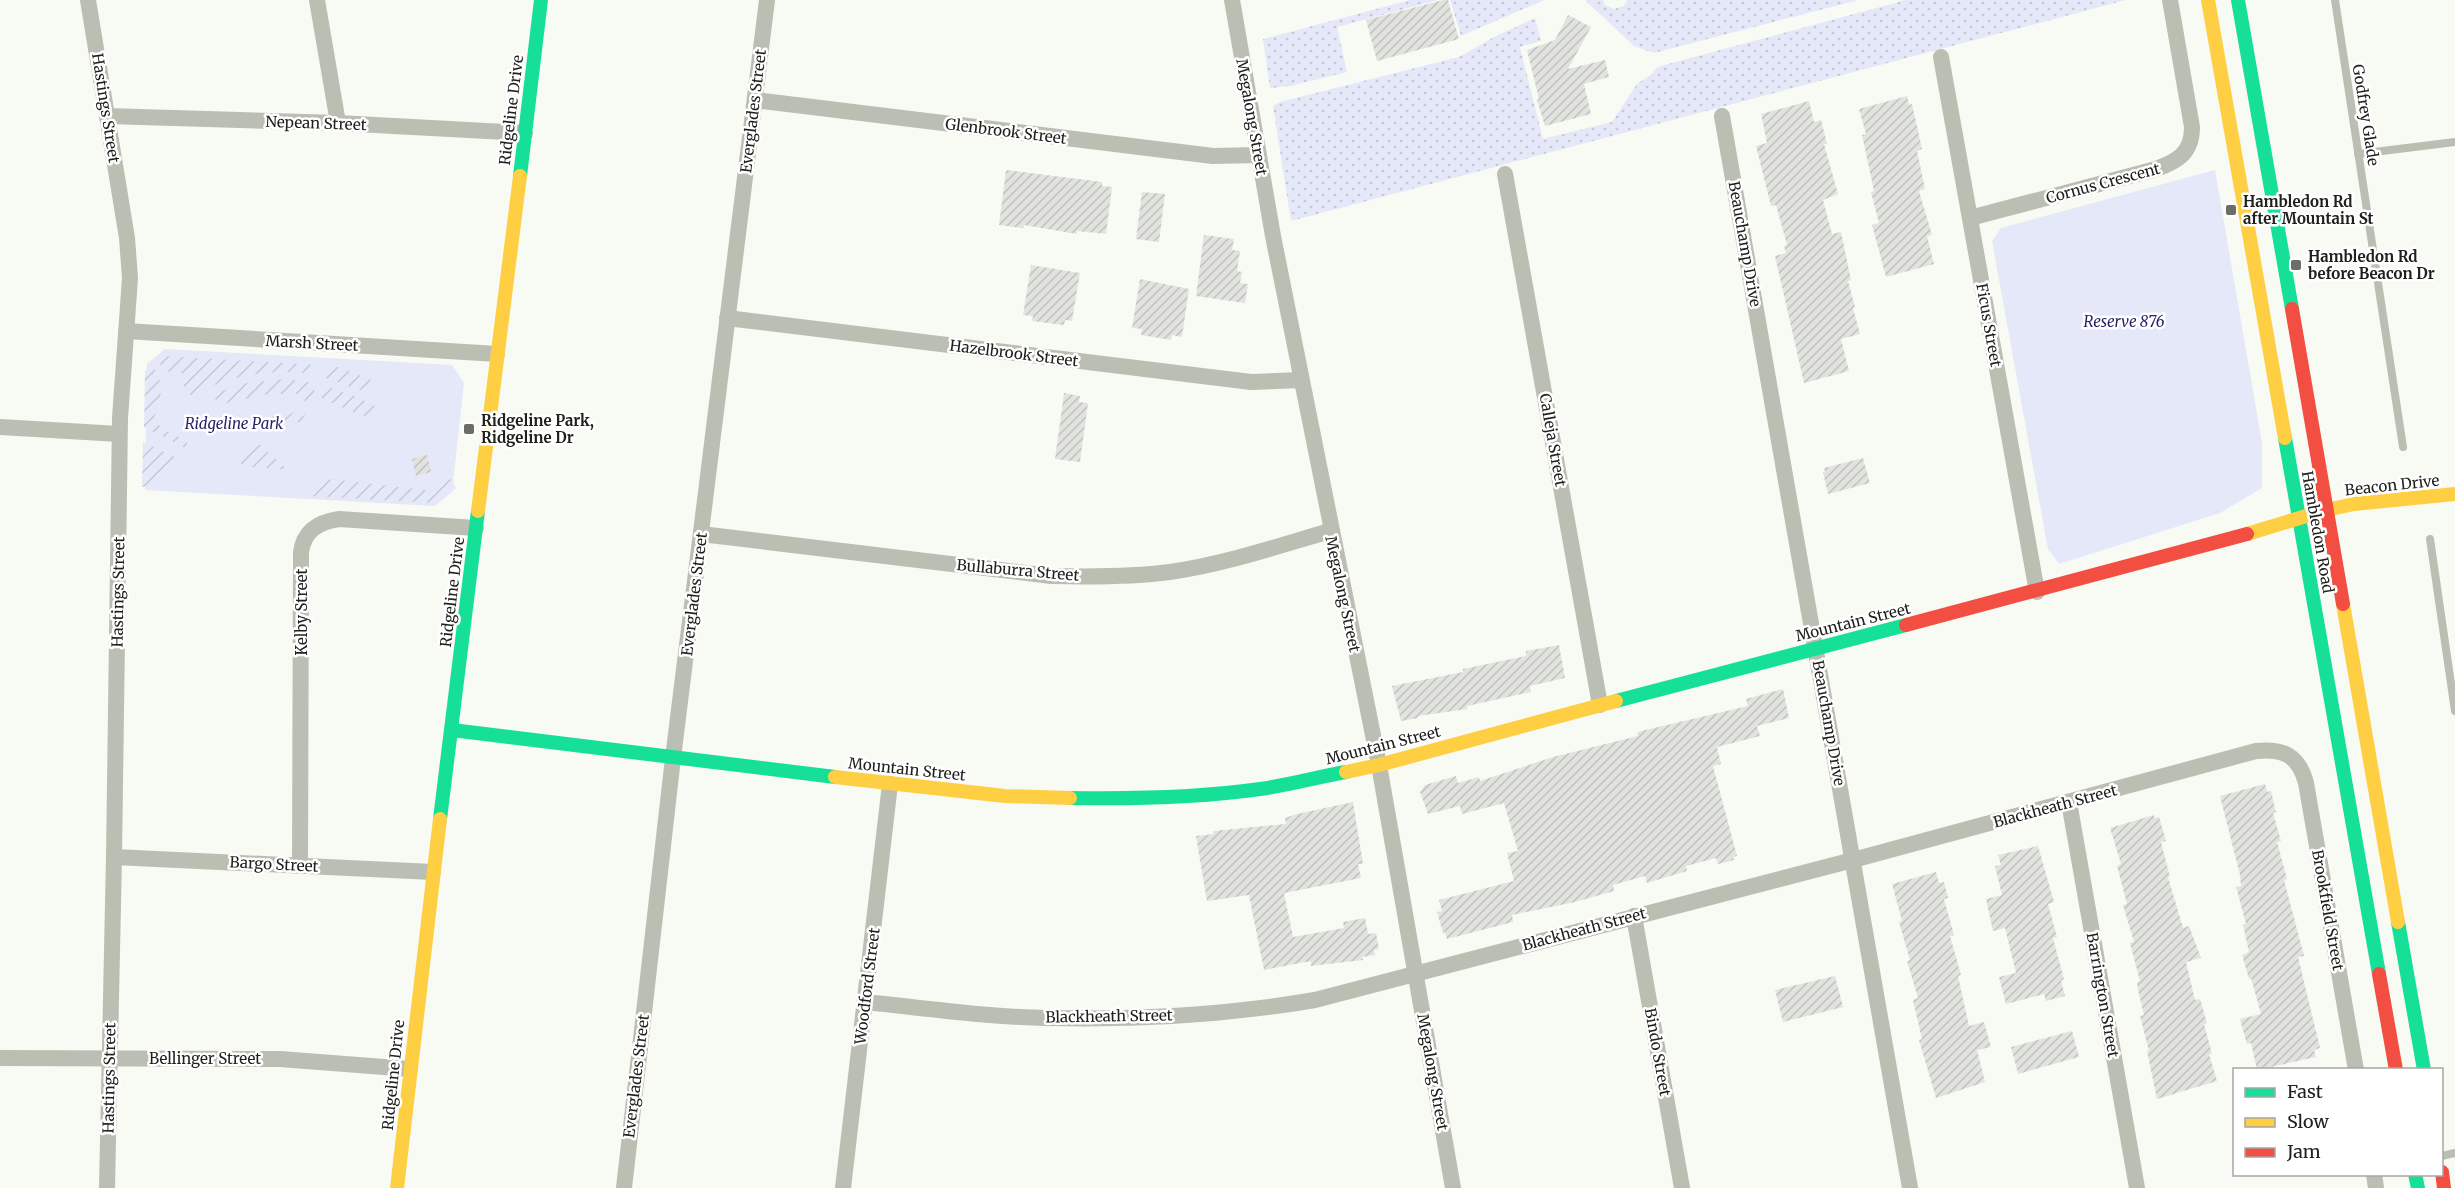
<svg xmlns="http://www.w3.org/2000/svg" width="2455" height="1188" font-family="Merriweather,serif">
  <style>
    .grass { fill: url(#grass-dots) }
    .park { fill: #e5e8f8 }
    .garden { fill: url(#garden-furrows) }
    .building { fill: url(#building-hatch) }
    .lines { fill: none; stroke-linecap: round; stroke-linejoin: round }
    .lane { stroke: #bbbeb2; stroke-width: 8 }
    .street { stroke: #bbbeb2; stroke-width: 16 }
    .fast { stroke: #16e098; stroke-width: 14 }
    .slow { stroke: #ffcf43; stroke-width: 14 }
    .jam { stroke: #f24e42; stroke-width: 14 }
    .poi-dot { fill: #6c6d68; stroke: #fff; stroke-width: 2 }
    .labels { text-anchor: middle; dominant-baseline: central; stroke-width: 5; stroke-linejoin: round; paint-order: stroke }
    .street-label { font-size: 15px; fill: #20211d; stroke: #fff }
    .poi-label { font-size: 15px; font-weight: bold; fill: #20211d; stroke: #fff; text-anchor: start }
    .park-label { font-size: 15px; font-style: italic; fill: #251f67; stroke: #fff }
  </style>
  <defs>
    <pattern id="grass-dots" width="8" height="8" patternUnits="userSpaceOnUse" patternTransform="scale(1.5)"><rect width="8" height="8" fill="#e5e8f8"/><path d="M2 2h.1M6 6h.1" fill="none" stroke="#c4c7d4" stroke-width="1.8" stroke-linecap="round"/></pattern>
    <pattern id="garden-furrows" width="10" height="10" patternUnits="userSpaceOnUse" patternTransform="scale(1.5)"><rect width="10" height="10" fill="#e5e8f8"/><path d="M-1 1l2-2M0 10L10 0M9 11l2-2" fill="none" stroke="#c4c7d4"/></pattern>
    <pattern id="building-hatch" width="6" height="6" patternUnits="userSpaceOnUse" patternTransform="scale(1.5)"><rect width="6" height="6" fill="#e1e3de"/><path d="M-1 1l2-2M0 6l6-6M5 7l2-2" fill="none" stroke="#c1c2be"/></pattern>
  </defs>
  <rect width="100%" height="100%" fill="#f8faf4"/>
  <!-- grass -->
  <g class="grass">
    <path d="M1410,0h28l-101,27 10,45 -57,14 -20,2 -7,-49z"/>
    <path d="M1450,0h94l-83,36z"/>
    <path d="M1585,0h18l2,5 9,4 10,-3 3,-6h231l-204,53 -20,-7z"/>
    <path d="M1906,0h220l-835,221 -18,-115 7,-4 179,-45 37,-21 39,-18 6,23 -21,6 23,92 69,-17 25,-38 15,-10 5,-7z"/>
  </g>
  <!-- park -->
  <g class="park">
    <path d="M2215,170l47,273v45l-42,25 -161,51 -11,-15 -56,-308 9,-13z"/>
    <path d="M165,349l287,16 12,18 -12,109 -17,14 -290,-16 2,-126z"/>
  </g>
  <!-- garden -->
  <g class="garden">
    <path d="M164,356l152,9 -1,9c-42,-6 -85,1 -123,21l-5,-1 -4,-10 3,-8 -9,-6 -10,2 -9,-10z"/>
    <path d="M152,365c15,24 8,31 2,54 8,13 23,14 33,24v6l-43,-22 1,-56z"/>
    <path d="M324,366l24,2 1,3 23,9 -5,13 -44,-16z"/>
    <path d="M284,379l31,4 -1,14 -13,25 -43,3v-7l2,-1 29,-2 15,-9 1,-12h-38l-45,10 -13,-9 38,-12z"/>
    <path d="M322,385l35,12 18,9 -6,12 -47,-19z"/>
    <path d="M143,442l40,19 -34,25 -7,1z"/>
    <path d="M259,444l29,26 -47,-4v-5z"/>
    <path d="M449,477l7,11 -21,15 -127,-7 1,-9 11,1v-5l12,-4 100,12z"/>
  </g>
  <!-- building -->
  <g class="building">
    <path d="M1443,0h5l11,39 -82,22 -11,-41z"/>
    <path d="M1568,15l23,12 -23,42 37,-9 4,17 -25,7 7,30 -46,12 -8,-26 2,-1 -12,-49 28,-10z"/>
    <path d="M1907,96l2,9 3,-1 10,45 -5,2 8,38 -6,2 13,44 -5,1 7,28 -48,13 -14,-52 7,-2 -8,-31 3,-1 -12,-56 4,-1 -7,-25z"/>
    <path d="M1809,101l5,21 7,-2 6,24h-3l14,50 -15,6 9,34 9,-2 10,48 -3,1 7,26 -2,1 7,26 -19,5 8,32 -45,12 -29,-127 11,-3 -2,-7 3,-1 -11,-40 -5,1 -15,-60 11,-3 -6,-29z"/>
    <path d="M1006,170l96,12v4l10,1 -6,47 -29,-3v3l-53,-9 -1,3 -24,-3z"/>
    <path d="M1142,192l23,2 -6,48 -23,-3z"/>
    <path d="M1204,235l30,4 -2,11 8,1 -3,20 5,1 -2,11 8,1 -3,19 -49,-7z"/>
    <path d="M1031,265l49,8 -8,48 -7,-1 -1,5 -32,-4 1,-5 -10,-1z"/>
    <path d="M1140,279l49,10 -7,48 -10,-2 -1,5 -30,-5 1,-6 -10,-1z"/>
    <path d="M1064,393l16,3 -1,6 9,1 -8,59 -25,-3z"/>
    <path d="M427,455l4,17 -15,4 -4,-17z"/>
    <path d="M1863,458l7,25 -42,11 -5,-22h2l-1,-4z"/>
    <path d="M1559,645l6,33 -35,8 1,6 -64,14v3l-49,7v2l-17,3 -9,-35 71,-14v-3l63,-13v-5z"/>
    <path d="M1783,689l6,29 -32,8 3,10 -43,11 4,17 -8,2 24,90 -4,1 1,3 -16,4 -2,-6 -30,8 1,5 -40,12 -2,-7 -32,9 1,6 -39,11 -63,13 1,7 -66,17 -2,-7 -2,1 -6,-21 5,-1 -3,-11 75,-19 -7,-28 11,-2 -14,-48 -42,11 -2,-8 -32,8 -8,-22 5,-7 31,-9 2,7 21,-6 1,4 73,-24 85,-21 -1,-4 111,-26 -2,-7z"/>
    <path d="M2265,784l2,8 4,-1 5,21 -3,1 8,28 -4,1 10,37 -3,1 20,76 -6,1 22,91 -6,2 2,7 -59,13 -6,-27 -4,1 -7,-25 21,-5 -10,-36 -2,1 -7,-24 7,-3 -6,-27 3,-1 -10,-37 5,-1 -1,-11 -20,-79z"/>
    <path d="M1353,802l10,62h-5l3,14 -77,15 9,44 51,-9 -1,-6 22,-4 3,16 8,-1 3,16 -5,1 1,5 -13,2 1,3 -52,6v-5l-47,9 -15,-75 -42,6 -11,-65 18,-2 -1,-3 73,-7 -1,-6 12,-4z"/>
    <path d="M2154,815v3l5,-1 7,24 -5,1 9,35h-2l15,51 6,-2 12,32 -15,4 9,38 5,-1 7,24 -3,1 8,30h-3l8,27 -60,18 -10,-48h2l-9,-35 4,-1 -6,-25 -1,-8 3,-1 -10,-38 4,-1 -11,-37 4,-1 -10,-38 4,-2 -11,-36z"/>
    <path d="M2038,846l16,56 -6,2 9,33 -4,1 11,41 -3,2 4,15 -19,5 -2,-7 -38,10 -7,-27 17,-4 -11,-45 -12,3 -7,-32 16,-4 -7,-29 6,-1 -3,-10z"/>
    <path d="M1936,872l3,11 5,-1 4,16 -4,1 10,36 -4,1 11,39 -3,1 11,50 15,-4 7,25 -14,3 8,32 -49,16 -17,-58 3,-1 -9,-39 5,-2 -11,-37 3,-1 -11,-38 3,-1 -10,-37z"/>
    <path d="M1835,976l8,31 -60,15 -8,-32z"/>
    <path d="M2072,1031l7,26 -61,17 -7,-27z"/>
  </g>
  <g class="lines">
    <!-- lane -->
    <g class="lane">
      <path d="M2335,0l68,447"/>
      <path d="M2358,154l97,-12"/>
      <path d="M2430,539l25,172"/>
      <path d="M2442,1156l13,-3"/>
    </g>
    <!-- street -->
    <g class="street">
      <path d="M88,0l39,238 3,40 -10,140 -6,439 -7,331"/>
      <path d="M317,0l21,123"/>
      <path d="M1232,0l41,236 106,529 74,423"/>
      <path d="M1941,57l96,535"/>
      <path d="M755,100l458,56 45,-1"/>
      <path d="M107,116l231,7 187,10"/>
      <path d="M1722,116l188,1072"/>
      <path d="M1505,174l95,531"/>
      <path d="M1970,218l186,-49c22,-8 36,-16 36,-42l-22,-127"/>
      <path d="M727,318l524,64 50,-2"/>
      <path d="M126,331l371,23"/>
      <path d="M0,427l119,7"/>
      <path d="M701,534l350,42c40,1 80,1 119,-4 55,-8 108,-26 160,-41"/>
      <path d="M2069,802l68,386"/>
      <path d="M114,857l319,15"/>
      <path d="M300,865l1,-313c3,-22 18,-30 38,-33l137,9"/>
      <path d="M1634,916l48,272"/>
      <path d="M865,1002c60,6 121,15 182,16 89,2 180,-3 268,-18l538,-140 403,-109c28,-3 43,5 50,32l50,287"/>
      <path d="M0,1058l280,1 130,10"/>
      <path d="M2374,1174l2,14"/>
      <path d="M624,1188l49,-430 94,-758"/>
      <path d="M843,1188l47,-404"/>
    </g>
    <!-- fast -->
    <g class="fast">
      <path d="M2238,0l54,309"/>
      <path d="M520,176l21,-176"/>
      <path d="M2285,438l94,536"/>
      <path d="M1616,701l290,-76"/>
      <path d="M452,730l383,47"/>
      <path d="M1070,798c63,1 127,0 190,-9 29,-4 57,-12 86,-17"/>
      <path d="M440,819l38,-308"/>
      <path d="M2398,922l26,148"/>
      <path d="M2415,1174l3,14"/>
    </g>
    <!-- slow -->
    <g class="slow">
      <path d="M2208,0l77,438"/>
      <path d="M478,511l42,-335"/>
      <path d="M2247,534l79,-24 28,-6 101,-10"/>
      <path d="M2343,604l55,318"/>
      <path d="M1346,772l33,-7 237,-64"/>
      <path d="M835,777l170,19 65,2"/>
      <path d="M397,1188l43,-369"/>
    </g>
    <!-- jam -->
    <g class="jam">
      <path d="M2292,309l51,295"/>
      <path d="M1906,625l341,-91"/>
      <path d="M2379,974l17,96"/>
      <path d="M2442,1172l2,16"/>
    </g>
  </g>
  <!-- markers -->
  <g class="poi-dot">
    <rect x="2225" y="204" width="12" height="12" rx="3"/>
    <rect x="2290" y="259" width="12" height="12" rx="3"/>
    <rect x="463" y="423" width="12" height="12" rx="3"/>
  </g>
  <g class="labels">
    <!-- street labels -->
    <g class="street-label">
      <text transform="translate(106 108) rotate(81)">Hastings Street</text>
      <text transform="translate(511 110) rotate(-83)">Ridgeline Drive</text>
      <text transform="translate(753 111) rotate(-83)">Everglades Street</text>
      <text transform="translate(2366 115) rotate(81)">Godfrey Glade</text>
      <text transform="translate(1252 117) rotate(80)">Megalong Street</text>
      <text transform="translate(316 123) rotate(2)">Nepean Street</text>
      <text transform="translate(1006 131) rotate(7)">Glenbrook Street</text>
      <text transform="translate(2103 183) rotate(-15)">Cornus Crescent</text>
      <text transform="translate(1745 244) rotate(80)">Beauchamp Drive</text>
      <text transform="translate(1989 325) rotate(80)">Ficus Street</text>
      <text transform="translate(312 343) rotate(3)">Marsh Street</text>
      <text transform="translate(1014 353) rotate(7)">Hazelbrook Street</text>
      <text transform="translate(1553 440) rotate(80)">Calleja Street</text>
      <text transform="translate(2392 485) rotate(-6)">Beacon Drive</text>
      <text transform="translate(2318 532) rotate(80)">Hambledon Road</text>
      <text transform="translate(1018 570) rotate(5)">Bullaburra Street</text>
      <text transform="translate(118 592) rotate(-89)">Hastings Street</text>
      <text transform="translate(452 592) rotate(-83)">Ridgeline Drive</text>
      <text transform="translate(694 594) rotate(-83)">Everglades Street</text>
      <text transform="translate(1343 594) rotate(78)">Megalong Street</text>
      <text transform="translate(301 612) rotate(-90)">Kelby Street</text>
      <text transform="translate(1853 622) rotate(-14)">Mountain Street</text>
      <text transform="translate(1829 723) rotate(80)">Beauchamp Drive</text>
      <text transform="translate(1383 745) rotate(-14)">Mountain Street</text>
      <text transform="translate(907 769) rotate(6)">Mountain Street</text>
      <text transform="translate(2055 806) rotate(-15)">Blackheath Street</text>
      <text transform="translate(274 864) rotate(3)">Bargo Street</text>
      <text transform="translate(2328 910) rotate(80)">Brookfield Street</text>
      <text transform="translate(1584 929) rotate(-15)">Blackheath Street</text>
      <text transform="translate(867 986) rotate(-83)">Woodford Street</text>
      <text transform="translate(2103 995) rotate(80)">Barrington Street</text>
      <text transform="translate(1109 1016) rotate(-1)">Blackheath Street</text>
      <text transform="translate(1658 1052) rotate(80)">Bindo Street</text>
      <text x="205" y="1058">Bellinger Street</text>
      <text transform="translate(1433 1072) rotate(80)">Megalong Street</text>
      <text transform="translate(393 1075) rotate(-84)">Ridgeline Drive</text>
      <text transform="translate(636 1076) rotate(-83)">Everglades Street</text>
      <text transform="translate(109 1078) rotate(-89)">Hastings Street</text>
    </g>
    <!-- poi labels -->
    <g class="poi-label">
      <text x="2243" y="201">Hambledon Rd<tspan x="2243" dy="17">after Mountain St</tspan></text>
      <text x="2308" y="256">Hambledon Rd<tspan x="2308" dy="17">before Beacon Dr</tspan></text>
      <text x="481" y="420">Ridgeline Park,<tspan x="481" dy="17">Ridgeline Dr</tspan></text>
    </g>
    <!-- park labels -->
    <g class="park-label">
      <text x="2124" y="321">Reserve 876</text>
      <text x="234" y="423">Ridgeline Park</text>
    </g>
  </g>
  <!-- legend -->
  <rect x="2233" y="1068" width="210" height="108" fill="#ffffff" stroke="#a6a6a5" stroke-width="1.5"/>
  <rect x="2245" y="1088" width="30" height="9" fill="#16e098" stroke="#a6a6a5" stroke-width="1.5"/>
  <text x="2287" y="1098" font-size="18" fill="#20211d">Fast</text>
  <rect x="2245" y="1118" width="30" height="9" fill="#ffcf43" stroke="#a6a6a5" stroke-width="1.5"/>
  <text x="2287" y="1128" font-size="18" fill="#20211d">Slow</text>
  <rect x="2245" y="1148" width="30" height="9" fill="#f24e42" stroke="#a6a6a5" stroke-width="1.5"/>
  <text x="2287" y="1158" font-size="18" fill="#20211d">Jam</text>
</svg>
